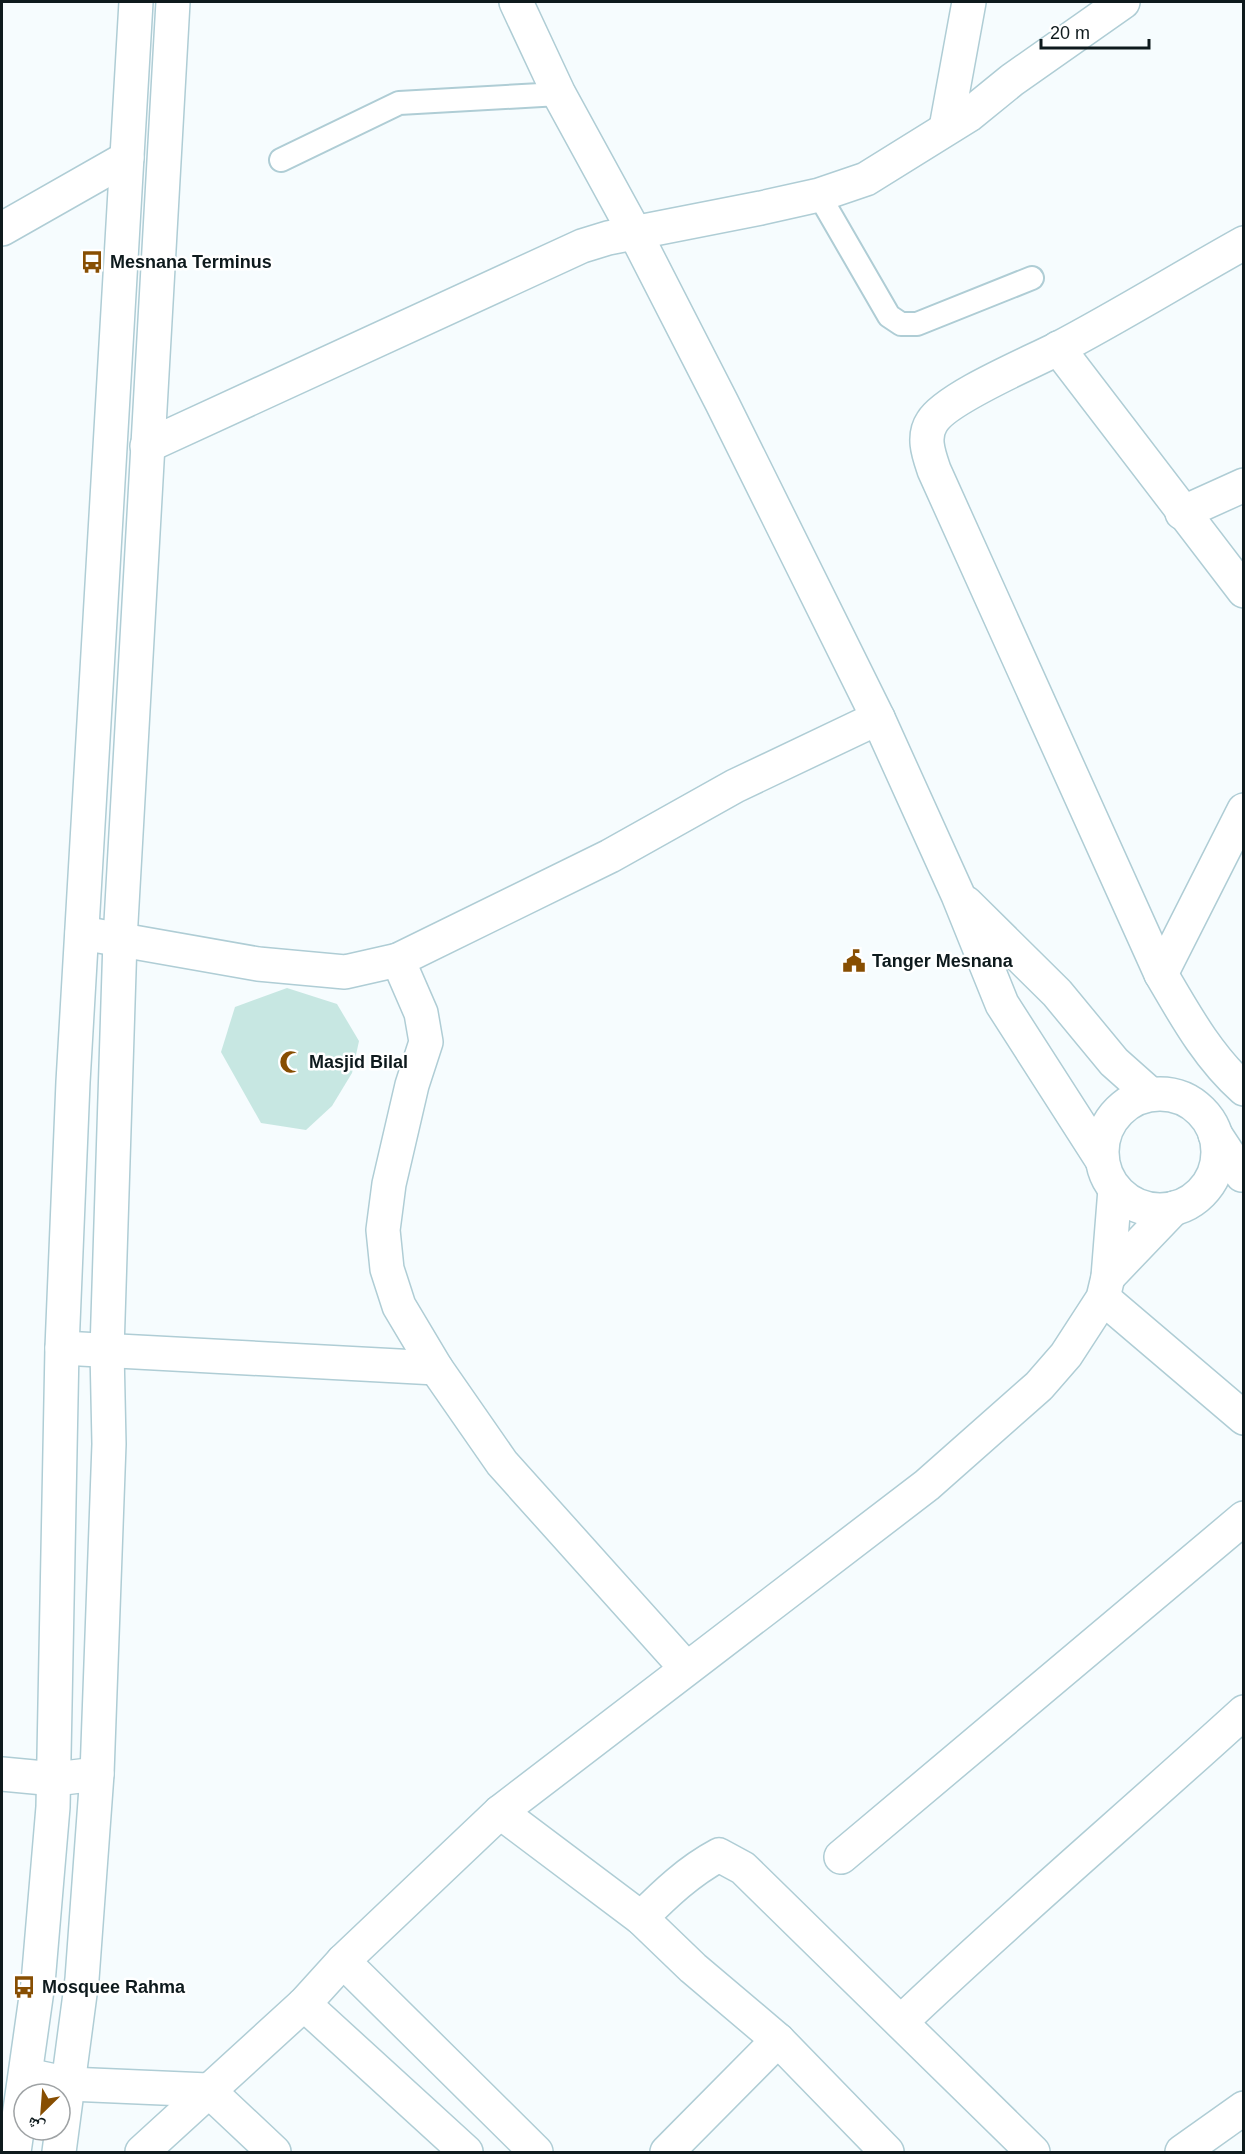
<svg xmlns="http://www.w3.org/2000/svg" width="1245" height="2154" font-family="Helvetica,'Noto Naskh Arabic',sans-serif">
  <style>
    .building { fill: #c7e7e2 }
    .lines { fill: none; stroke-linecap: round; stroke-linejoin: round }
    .service-casing { stroke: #afcdd5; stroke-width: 26 }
    .minor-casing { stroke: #afcdd5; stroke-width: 36 }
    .secondary-casing { stroke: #afcdd5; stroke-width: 36 }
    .service { stroke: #fff; stroke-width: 22 }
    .minor { stroke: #fff; stroke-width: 33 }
    .secondary { stroke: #fff; stroke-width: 33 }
    .labels { text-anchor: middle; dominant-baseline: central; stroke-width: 5; stroke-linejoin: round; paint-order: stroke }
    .poi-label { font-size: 18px; font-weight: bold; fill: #0e1a1d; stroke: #fff; text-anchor: start }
  </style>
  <rect width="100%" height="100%" fill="#f6fcfe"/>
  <!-- building -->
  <path class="building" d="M287,988l50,16 22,37 -7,32 -20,33 -26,24 -45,-7 -40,-71 14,-45z"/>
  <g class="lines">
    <!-- service casing -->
    <g class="service-casing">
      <g id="service">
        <path d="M281,160l118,-57 160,-9"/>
        <path d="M819,195l70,121 12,8h16l115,-46"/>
      </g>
    </g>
    <!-- minor casing -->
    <g class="minor-casing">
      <g id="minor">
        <path d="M516,2l43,92 76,139 87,170 156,315 80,177 44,109 100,156"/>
        <path d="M946,128l23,-126"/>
        <path d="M2,229l125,-71"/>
        <path d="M1244,243c-63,35 -124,73 -187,106 -27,14 -111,49 -125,73 -10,15 -3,33 2,48l227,504c24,41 47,83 83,115"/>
        <path d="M1058,348l186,243"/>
        <path d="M147,446l435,-200 26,-8 153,-30 58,-13 47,-16 103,-64 43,-35 111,-78"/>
        <path d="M1182,513l62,-28"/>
        <path d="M966,903l91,90 57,69 36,32"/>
        <path d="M82,933l176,31 87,8 53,-12"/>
        <path d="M1161,974l83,-164"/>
        <circle cx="1160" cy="1152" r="58"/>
        <path d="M1215,1134l27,41"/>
        <path d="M1108,1277l66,-69"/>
        <path d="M1103,1298l141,120"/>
        <path d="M62,1348l374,20"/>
        <path d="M686,1668l-184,-205 -66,-95 -37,-62 -12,-37 -4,-39 6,-46 23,-99 14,-43 -5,-29 -23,-53 212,-104 125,-70 143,-68"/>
        <path d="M2,1774l53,5 42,-5"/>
        <path d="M500,1812l141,106 52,50 85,72 109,112"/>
        <path d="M841,1857l403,-339"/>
        <path d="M641,1918c24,-24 48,-47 78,-63l24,13 290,284"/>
        <path d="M343,1961l193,191"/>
        <path d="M304,2004l162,148"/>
        <path d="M901,2022c111,-106 229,-206 343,-310"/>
        <path d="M27,2075l42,9 139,6 66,62"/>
        <path d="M142,2152l162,-148 39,-43 157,-149 427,-327 112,-99 27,-31 37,-57 5,-21 7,-88"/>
        <path d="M667,2152l111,-112"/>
        <path d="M1182,2152l62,-44"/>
      </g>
    </g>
    <!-- secondary casing -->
    <g class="secondary-casing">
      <g id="secondary">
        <path d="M14,2152l24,-169 15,-176 9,-459 11,-266 63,-1080"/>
        <path d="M59,2152l23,-173 15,-205 12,-330 -2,-94 13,-410 53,-938"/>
      </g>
    </g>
    <!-- service -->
    <use href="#service" class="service"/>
    <!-- minor -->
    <use href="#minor" class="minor"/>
    <!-- secondary -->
    <use href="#secondary" class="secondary"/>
  </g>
  <!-- icons -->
  <defs>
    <g id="bus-bare" transform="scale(1.8)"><path d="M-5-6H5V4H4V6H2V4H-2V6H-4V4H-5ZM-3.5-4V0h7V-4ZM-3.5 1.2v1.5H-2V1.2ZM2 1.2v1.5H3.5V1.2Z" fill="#874e02" stroke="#fff" stroke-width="2.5" paint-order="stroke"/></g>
    <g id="civic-bare" transform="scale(1.8)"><path d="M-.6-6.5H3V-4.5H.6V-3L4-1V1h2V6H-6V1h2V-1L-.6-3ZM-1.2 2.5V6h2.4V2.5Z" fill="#874e02" stroke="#fff" stroke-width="2.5" paint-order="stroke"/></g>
    <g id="mosque-bare" transform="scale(1.8)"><path d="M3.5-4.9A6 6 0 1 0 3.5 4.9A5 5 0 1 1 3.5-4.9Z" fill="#874e02" stroke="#fff" stroke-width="2.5" paint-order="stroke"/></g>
  </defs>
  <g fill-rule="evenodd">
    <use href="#bus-bare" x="92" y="262"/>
    <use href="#civic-bare" x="854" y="961"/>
    <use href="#mosque-bare" x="291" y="1062"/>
    <use href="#bus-bare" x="24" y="1987"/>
  </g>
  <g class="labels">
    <!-- poi labels -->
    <g class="poi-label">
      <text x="110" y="262">Mesnana Terminus</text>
      <text x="872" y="961">Tanger Mesnana</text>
      <text x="309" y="1062">Masjid Bilal</text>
      <text x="42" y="1987">Mosquee Rahma</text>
    </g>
  </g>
  <!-- border -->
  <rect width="1245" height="2154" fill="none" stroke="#0e1a1d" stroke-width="6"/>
  <!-- north arrow -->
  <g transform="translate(42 2112) rotate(205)"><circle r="28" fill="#ffffff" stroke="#9fa3a5" stroke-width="1.5"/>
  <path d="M0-4.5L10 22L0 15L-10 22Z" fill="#874e02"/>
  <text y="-9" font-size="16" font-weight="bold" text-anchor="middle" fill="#0e1a1d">ش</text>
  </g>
  <!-- scale -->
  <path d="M1041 39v9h108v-9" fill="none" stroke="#0e1a1d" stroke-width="3"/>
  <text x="1050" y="39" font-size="18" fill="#0e1a1d" stroke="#ffffff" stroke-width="4.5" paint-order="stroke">20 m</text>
</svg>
